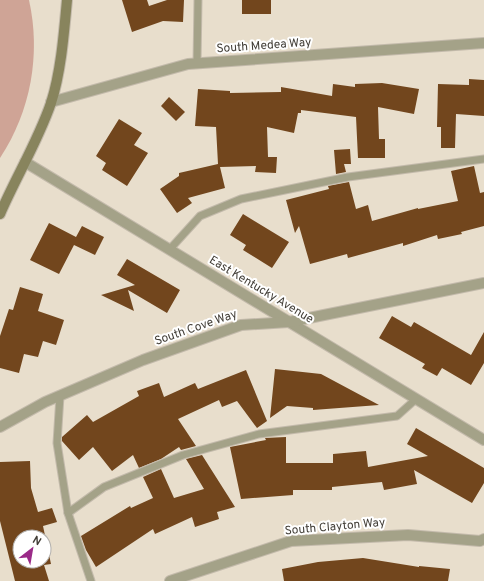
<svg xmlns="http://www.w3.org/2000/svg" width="484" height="581" font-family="Overpass,sans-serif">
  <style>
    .green { fill: #cfa496 }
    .building { fill: #72461d; fill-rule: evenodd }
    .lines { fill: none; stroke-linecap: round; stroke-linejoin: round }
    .lane-casing { stroke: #c3baab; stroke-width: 9 }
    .street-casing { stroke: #c3baab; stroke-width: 12 }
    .secondary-casing { stroke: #c3baab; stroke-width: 12 }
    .lane { stroke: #a4a288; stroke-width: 7 }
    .street { stroke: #a4a288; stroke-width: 10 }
    .secondary { stroke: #88845d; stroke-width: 10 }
    .labels { text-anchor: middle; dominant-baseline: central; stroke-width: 4; stroke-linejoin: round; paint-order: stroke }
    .street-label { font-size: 12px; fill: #403c35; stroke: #fff }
  </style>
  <rect width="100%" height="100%" fill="#e8decc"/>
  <!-- green -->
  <path class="green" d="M0,0h29c12,54 2,111 -29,158z"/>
  <!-- building -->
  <g class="building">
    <path d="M122,0h25l2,6 18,-6h17l-1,22 -20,-1 -31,11z"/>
    <rect x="242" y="0" width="29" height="14"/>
    <path d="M469,79l15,1v36l-28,-2 -1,34h-14v-21h-4l1,-43 31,1z"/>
    <path d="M382,83l37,6 -5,25 -36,-7 1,32h6v19h-27l-2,-41 -55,-7v3h-3l-4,20 -27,-6 1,30h9l-1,16 -21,-1 1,-6 -36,1 5,21 -37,10 4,5 -15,10 -17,-24 19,-13v-3l39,-9 -2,-37 -21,-1 3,-37 32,2v2l51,-1v-5l51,9 1,-12 22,3v-3z"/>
    <path d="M169,97l16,15 -9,9 -15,-15z"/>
    <path d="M119,119l23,14 -8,12 14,8 -21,33 -25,-16 4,-7 -10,-7z"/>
    <path d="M350,149l1,15h-7l2,8 -10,2 -2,-24z"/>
    <path d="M474,166l6,27 4,-1v34l-23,6 1,2 -24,5 -1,-4 -34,11v-3l-55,15 -1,-4 -37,10 -11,-38 -4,7 -9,-33 43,-11 -1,-3 21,-4 7,27 12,-4 4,16 46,-13v1l40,-8 -7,-30z"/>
    <path d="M243,214l46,28 -17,26 -29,-18 3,-5 -16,-10z"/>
    <path d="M49,223l27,14 6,-11 22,11 -9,18 -21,-10 -15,29 -29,-14z"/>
    <path d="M127,259l53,31 -13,23 -39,-23 6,21 -33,-16 34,-10 -18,-10z"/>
    <path d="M20,287l23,7 -5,17 26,9 -8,25 -13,-4 -5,16 -14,-3 -5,19 -19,-5v-32l9,-27 4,1z"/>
    <path d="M392,316l19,11 3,-5 57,33 13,-23v31l-13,22 -29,-17 -5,8 -15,-8 3,-4 -46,-26z"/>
    <path d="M275,369l46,5 58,31 -66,5v-2l-26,-2 -17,12z"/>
    <path d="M246,370l21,51 -10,7 -20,-27 -15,6 -3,-7 -41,19 18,27 -15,4 -2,-3 -18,12 -22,9 -6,-13 -21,16 -19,-24 -14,13 -17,-19v-4l25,-22 6,7 46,-26 -2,-5 22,-8 5,14 31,-14 3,6z"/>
    <path d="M416,428l68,40v15l-12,20 -58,-33 3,14 -33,6 -2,-8 -50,5v3h-39v5l-52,4 -11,-52 36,-7 -1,-2 21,-1v26h47v-9l33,-3 2,16 60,-11 -21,-12z"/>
    <path d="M202,455l33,52 -18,5 2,7 -24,8 -3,-10 -37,17 -2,-5 -57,38 -10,-17 -5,-14 49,-30 1,2 22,-10 -10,-21 18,-8 13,29 30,-9 -18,-30z"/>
    <path d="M30,461l1,27 7,24 14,-4 5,14 -14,4 8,38 -7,1 5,16h-34l-15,-60v-59zM20,537h24v24h-24z"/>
    <path d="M363,558l56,9v-1l31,3 -2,12h-164l-2,-12 36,-7z"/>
  </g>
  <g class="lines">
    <!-- lane casing -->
    <g class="lane-casing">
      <g id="lane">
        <path d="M197,64l1,-64"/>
        <path d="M170,249l30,-33 41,-17 107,-22 136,-18"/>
        <path d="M60,396l-3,47 11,70 23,68"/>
        <path d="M68,513l36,-26 79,-32 76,-21 138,-18 19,-17"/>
      </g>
    </g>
    <!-- street casing -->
    <g class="street-casing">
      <g id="street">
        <path d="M51,102l137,-38 296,-21"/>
        <path d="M25,162l459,278"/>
        <path d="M0,427l45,-25 98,-42 98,-35 48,-3 195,-39"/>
        <path d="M170,581l121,-40 117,-6 72,6 4,-2"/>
      </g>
    </g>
    <!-- secondary casing -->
    <g class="secondary-casing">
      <path id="secondary" d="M0,214c16,-37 38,-73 51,-111 10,-31 13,-70 16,-103"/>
    </g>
    <!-- lane -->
    <use href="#lane" class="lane"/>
    <!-- street -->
    <use href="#street" class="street"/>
    <!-- secondary -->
    <use href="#secondary" class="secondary"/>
  </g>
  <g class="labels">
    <!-- street labels -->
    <g class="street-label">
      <text transform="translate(264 46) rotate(-4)">South Medea Way</text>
      <text transform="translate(261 290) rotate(31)">East Kentucky Avenue</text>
      <text transform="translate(196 328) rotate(-19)">South Cove Way</text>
      <text transform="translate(335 527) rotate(-5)">South Clayton Way</text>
    </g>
  </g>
  <!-- north arrow -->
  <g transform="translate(32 549) rotate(31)"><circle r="19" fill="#ffffff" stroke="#b3b1ae"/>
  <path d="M0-3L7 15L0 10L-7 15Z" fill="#9a2a88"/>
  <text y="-6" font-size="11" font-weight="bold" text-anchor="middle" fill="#403c35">N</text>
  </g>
</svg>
